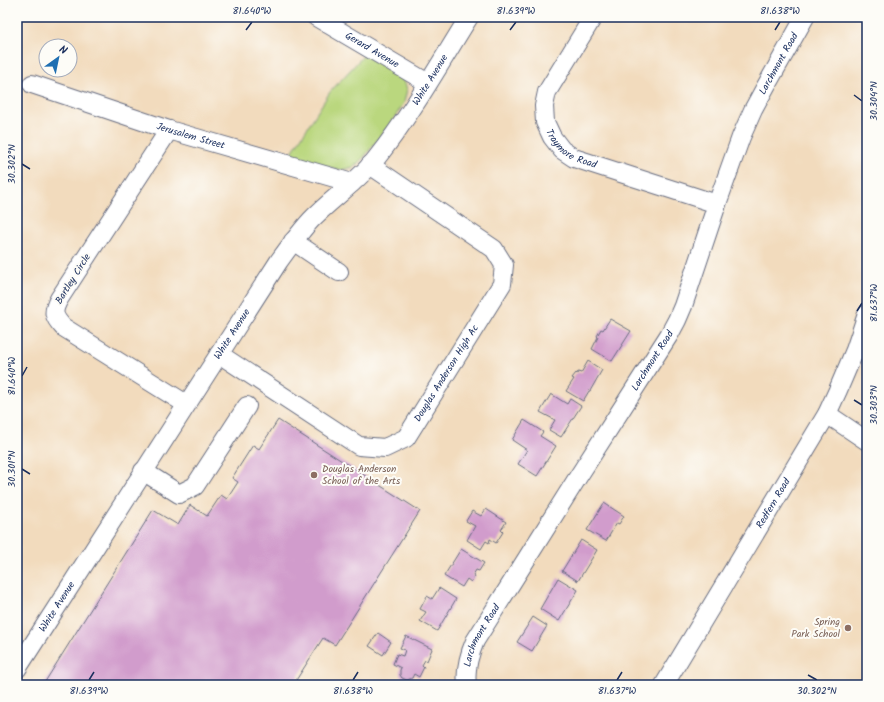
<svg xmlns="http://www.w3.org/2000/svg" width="884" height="702" font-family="Kalam,sans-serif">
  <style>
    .green { fill: #bad77e; stroke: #6a836e }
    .building { fill: #d19ccc }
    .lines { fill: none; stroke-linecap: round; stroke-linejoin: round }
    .minor-casing { stroke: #666b7f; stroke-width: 20 }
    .minor { stroke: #fff; stroke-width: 18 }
    .ticks { fill: none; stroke: #1b2f5e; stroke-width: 1.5 }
    .education-dot { fill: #8d6e63; stroke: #fdfcf7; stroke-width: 1.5 }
    .labels { text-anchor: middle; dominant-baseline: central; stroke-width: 4; stroke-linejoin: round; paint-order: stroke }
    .street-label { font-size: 10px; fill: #1b2f5e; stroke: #fdfcf7 }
    .education-label { font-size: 10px; fill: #785e54; stroke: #fdfcf7; text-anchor: start }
    .neatline { fill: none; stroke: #1b2f5e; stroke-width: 1.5 }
    .ticks-label { font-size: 10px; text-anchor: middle; fill: #1b2f5e }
  </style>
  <rect width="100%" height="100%" fill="#fdfcf7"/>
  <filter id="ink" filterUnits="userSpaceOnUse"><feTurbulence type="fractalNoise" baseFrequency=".025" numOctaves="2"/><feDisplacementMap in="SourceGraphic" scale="8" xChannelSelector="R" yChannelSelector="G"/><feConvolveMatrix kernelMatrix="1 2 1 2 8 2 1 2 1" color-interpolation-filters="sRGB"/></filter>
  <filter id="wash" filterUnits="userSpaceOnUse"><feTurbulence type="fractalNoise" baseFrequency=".012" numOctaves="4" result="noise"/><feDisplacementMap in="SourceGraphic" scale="16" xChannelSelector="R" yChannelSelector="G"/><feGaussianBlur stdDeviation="0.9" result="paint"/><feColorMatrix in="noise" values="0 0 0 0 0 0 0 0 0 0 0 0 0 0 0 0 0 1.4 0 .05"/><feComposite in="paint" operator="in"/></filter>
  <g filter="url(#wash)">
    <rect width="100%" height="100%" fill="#f2dbbd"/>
    <!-- green -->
    <path class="green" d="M365,54l32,21 8,8 2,6 -3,14 -13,20 -27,34 -10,10 -13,3 -52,-13 41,-65z"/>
    <g id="blocks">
      <!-- building -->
      <g class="building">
        <path d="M610,319l21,12 -19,30 -20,-12 6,-12 -1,-1 4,-7 2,1z"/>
        <path d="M588,361l14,9 -12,21h-1l-6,10 -17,-10 8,-12 -2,-1 4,-5 1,1 1,-2 3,1z"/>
        <path d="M551,394l16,10 3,-5 11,7 -20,31 -12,-7 6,-10 -15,-8z"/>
        <path d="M278,420l142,91 -85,134 -12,-7 -30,47h-250l110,-175 25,15 12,-20 17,11 14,-21 6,4 11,-17 -6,-4 21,-33 6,4z"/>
        <path d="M524,420l19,12 -3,4 16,10 -19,30 -19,-12 9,-14 -15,-10z"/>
        <path d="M604,503l20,13 -5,8 -2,-1 -11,18 -19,-11z"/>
        <path d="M486,509l20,13 -5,8 2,2 -7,11 -6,-4 -1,4 -3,-2 -5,8 -14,-9 8,-14 -9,-5 6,-10 9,5z"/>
        <path d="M581,540l16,10 -19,31 -16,-10z"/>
        <path d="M461,549l23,14 -5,8 -3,-1 -3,5 2,1 -4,6 -4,-3 -5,8 -18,-11z"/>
        <path d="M558,578l20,12 -19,31 -19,-12z"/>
        <path d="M439,588l17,11 -19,32 -17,-10 6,-9 -6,-3 7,-13 5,3z"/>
        <path d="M533,617l14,9 -15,25 -15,-9z"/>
        <path d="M378,633l13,9 -8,13 -14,-9z"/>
        <path d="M406,636l26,13 -5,12 -2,-1 -3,5 2,2 -5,10 -5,-3 -2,4 -5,2 -5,-2 -2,-3v-5l1,-2 -8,-4 4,-10 6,2 2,-6 -5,-2z"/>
      </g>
    </g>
  </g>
  <g filter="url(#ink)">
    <use href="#blocks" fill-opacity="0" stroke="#666b7f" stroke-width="1"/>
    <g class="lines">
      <!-- minor casing -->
      <g class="minor-casing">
        <g id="minor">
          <path id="s1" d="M316,17l112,66"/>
          <path id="s2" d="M593,17l-46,75 -3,14 1,16 7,15 10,13 12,8 143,46"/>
          <path id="s3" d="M32,84l137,46 183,53"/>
          <path d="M169,130l-110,169c-7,13 -6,17 4,28l123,77"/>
          <path d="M293,241l46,31"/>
          <path id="s4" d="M219,354l140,92 26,2 21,-10 96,-154 2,-19 -10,-16 -124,-84"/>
          <path d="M827,414l40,27"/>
          <path d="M143,471l36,23 16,-8 52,-80"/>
          <path id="s5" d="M17,669l262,-408c10,-14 20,-28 32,-41 20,-21 45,-37 64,-60 36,-45 64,-95 94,-143"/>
          <path id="s6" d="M467,685c-2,-15 2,-30 8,-44l103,-164 91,-142 8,-15 6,-14 34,-102 24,-67 12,-27 13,-24 39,-69"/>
          <path id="s7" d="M664,685l163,-271 11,-24 17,-40 12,-36"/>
        </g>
      </g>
      <!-- minor -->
      <use href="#minor" class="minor"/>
    </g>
  </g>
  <!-- ticks -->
  <path class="ticks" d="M246,30l6,-8M510,30l6,-8M775,30l5,-8M854,95l8,6M22,164l8,5M857,311l5,-8M22,376l5,-9M854,400l8,5M22,469l8,5M808,675l9,5M89,680l5,-8M353,680l5,-8M617,680l5,-8"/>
  <!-- markers -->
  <g class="education-dot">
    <circle cx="314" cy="475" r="4"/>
    <circle cx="848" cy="628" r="4"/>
  </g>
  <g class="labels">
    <!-- street labels -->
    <g class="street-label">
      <text stroke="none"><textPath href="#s1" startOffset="65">Gerard Avenue</textPath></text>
      <text stroke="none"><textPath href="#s6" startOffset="701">Larchmont Road</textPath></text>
      <text stroke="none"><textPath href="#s5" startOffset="722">White Avenue</textPath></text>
      <text stroke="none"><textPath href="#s3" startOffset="167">Jerusalem Street</textPath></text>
      <text stroke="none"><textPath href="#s2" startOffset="158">Traymore Road</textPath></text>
      <text transform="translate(73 279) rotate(-58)">Bartley Circle</text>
      <text stroke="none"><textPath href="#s5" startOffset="398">White Avenue</textPath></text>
      <text stroke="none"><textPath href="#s6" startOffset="377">Larchmont Road</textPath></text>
      <text stroke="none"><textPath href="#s4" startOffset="293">Douglas Anderson High Ac</textPath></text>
      <text stroke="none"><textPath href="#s7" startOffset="212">Redfern Road</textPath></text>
      <text stroke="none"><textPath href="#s5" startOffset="74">White Avenue</textPath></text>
      <text stroke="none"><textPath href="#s6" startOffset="53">Larchmont Road</textPath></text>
    </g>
    <!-- education labels -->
    <g class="education-label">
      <text x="322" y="469">Douglas Anderson<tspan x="322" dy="12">School of the Arts</tspan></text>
      <text x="840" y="622" text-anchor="end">Spring<tspan x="840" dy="12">Park School</tspan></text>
    </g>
  </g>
  <!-- margin -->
  <rect width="884" height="702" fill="none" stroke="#fdfcf7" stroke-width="44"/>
  <!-- north arrow -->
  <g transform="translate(58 58) rotate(33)"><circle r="19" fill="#fdfcf7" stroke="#a3aaba"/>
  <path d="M0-3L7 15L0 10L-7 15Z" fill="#1f6fb2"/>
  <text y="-6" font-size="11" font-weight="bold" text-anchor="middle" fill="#1b2f5e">N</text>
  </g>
  <rect x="22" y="22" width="840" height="658" class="neatline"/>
  <g class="ticks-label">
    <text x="252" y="14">81.640°W</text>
    <text x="516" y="14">81.639°W</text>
    <text x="780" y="14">81.638°W</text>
    <text transform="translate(873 101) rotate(-90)" y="4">30.304°N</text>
    <text transform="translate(11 164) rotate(-90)" y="4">30.302°N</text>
    <text transform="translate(873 303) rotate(-90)" y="4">81.637°W</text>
    <text transform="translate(11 376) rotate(-90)" y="4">81.640°W</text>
    <text transform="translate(873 405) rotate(-90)" y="4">30.303°N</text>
    <text transform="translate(11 469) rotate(-90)" y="4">30.301°N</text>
    <text x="89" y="694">81.639°W</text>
    <text x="353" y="694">81.638°W</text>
    <text x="617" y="694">81.637°W</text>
    <text x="817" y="694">30.302°N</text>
  </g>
</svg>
